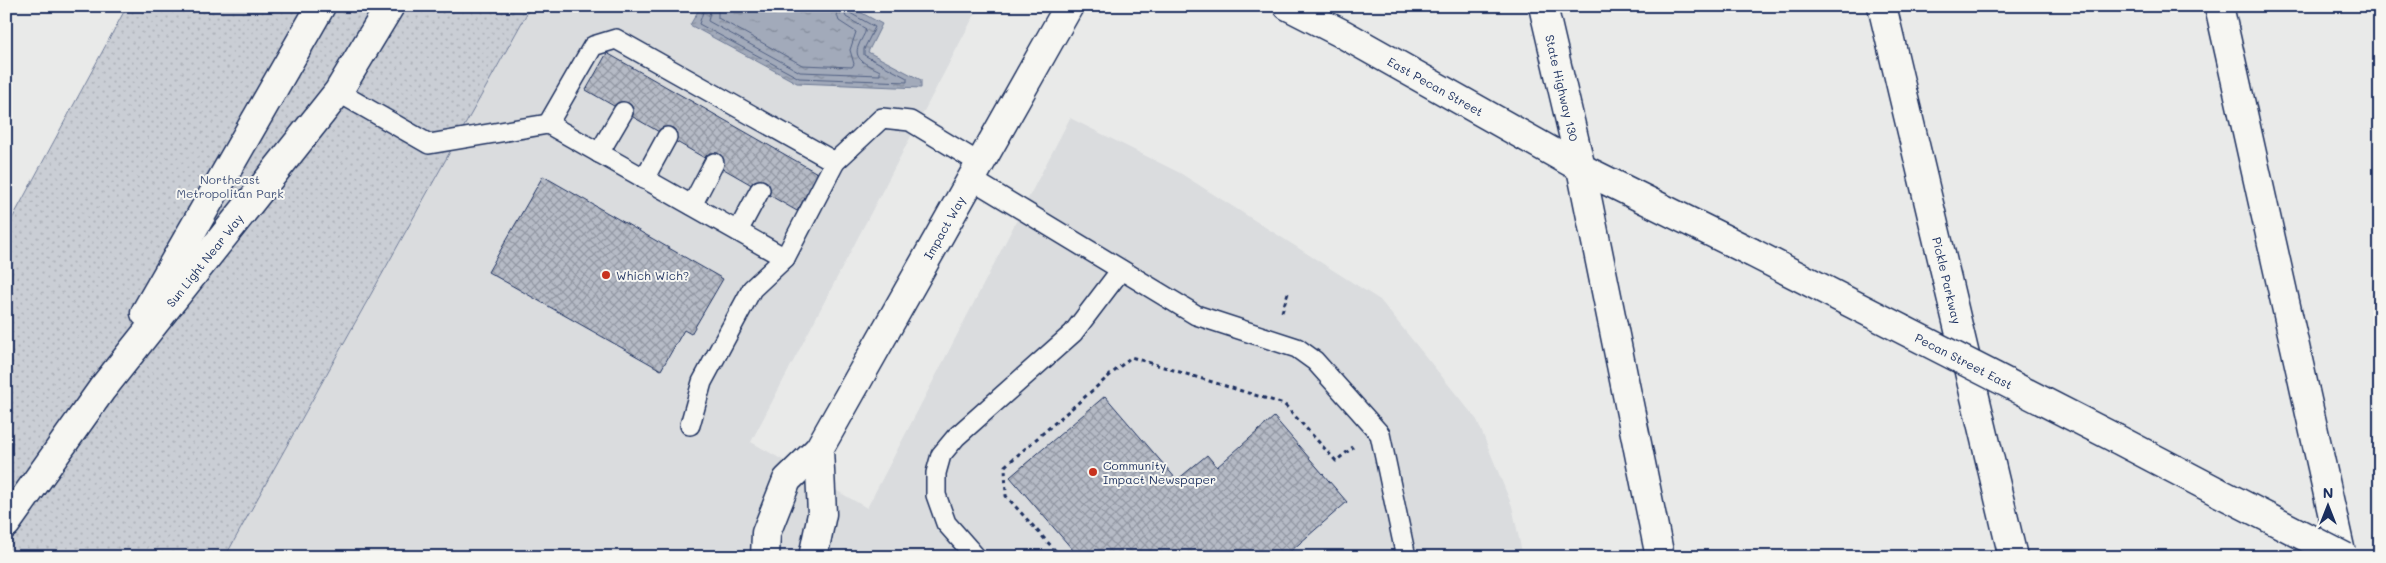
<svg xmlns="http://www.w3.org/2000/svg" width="2386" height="563" font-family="Mali,sans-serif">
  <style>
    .built { fill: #dadcde }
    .park { fill: url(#park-dots); stroke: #727e9a }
    .water { fill: url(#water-ripples); stroke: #6c7995 }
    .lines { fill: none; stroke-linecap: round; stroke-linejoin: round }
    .shore { stroke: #516083; stroke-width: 1 }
    .building { fill: url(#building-cross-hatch); stroke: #1b2f5e }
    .service-casing { stroke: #1b2f5e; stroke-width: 22 }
    .minor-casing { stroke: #1b2f5e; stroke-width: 31 }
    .secondary-casing { stroke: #1b2f5e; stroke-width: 31 }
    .motorway-casing { stroke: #1b2f5e; stroke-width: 31 }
    .path { stroke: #1b2f5e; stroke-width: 3; stroke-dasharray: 4 4; stroke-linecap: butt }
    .service { stroke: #f6f6f2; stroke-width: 19 }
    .minor { stroke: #f6f6f2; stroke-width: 28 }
    .secondary { stroke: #f6f6f2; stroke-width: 28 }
    .motorway { stroke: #f6f6f2; stroke-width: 28 }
    .secondary-bridge-casing { stroke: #1b2f5e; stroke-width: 31; stroke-linecap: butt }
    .secondary-bridge { stroke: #f6f6f2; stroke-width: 28 }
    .poi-dot { fill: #c8321e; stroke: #f6f6f2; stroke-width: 2 }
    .labels { text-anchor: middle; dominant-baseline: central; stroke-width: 4; stroke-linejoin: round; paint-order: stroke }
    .street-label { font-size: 12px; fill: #1b2f5e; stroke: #f6f6f2 }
    .park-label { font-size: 12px; fill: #47577c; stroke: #f6f6f2 }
    .poi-label { font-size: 12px; fill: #1b2f5e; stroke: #f6f6f2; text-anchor: start }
  </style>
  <defs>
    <pattern id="park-dots" width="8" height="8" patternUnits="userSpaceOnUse" patternTransform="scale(1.25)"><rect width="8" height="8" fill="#caced5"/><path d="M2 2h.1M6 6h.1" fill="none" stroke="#adb1b9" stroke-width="1.8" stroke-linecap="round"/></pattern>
    <pattern id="water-ripples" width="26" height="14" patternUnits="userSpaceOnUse" patternTransform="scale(1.25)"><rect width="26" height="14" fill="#a2aaba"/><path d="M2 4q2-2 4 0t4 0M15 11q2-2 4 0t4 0" fill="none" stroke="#838b9a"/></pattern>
    <pattern id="building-cross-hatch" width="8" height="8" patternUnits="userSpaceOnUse" patternTransform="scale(1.25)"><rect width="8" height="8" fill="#b6bbc6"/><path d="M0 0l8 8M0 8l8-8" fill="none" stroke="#9398a4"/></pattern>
  </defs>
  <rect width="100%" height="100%" fill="#e9eae9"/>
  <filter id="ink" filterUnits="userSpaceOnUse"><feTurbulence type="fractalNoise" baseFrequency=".02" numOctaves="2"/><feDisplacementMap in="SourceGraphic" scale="10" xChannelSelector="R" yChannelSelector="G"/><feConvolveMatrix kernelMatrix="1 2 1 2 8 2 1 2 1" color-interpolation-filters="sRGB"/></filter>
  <g filter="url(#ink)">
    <!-- built -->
    <path class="built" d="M531,6l447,2 -227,434 116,66 203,-390 110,55 200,127 97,120 35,86 11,51h-1298z"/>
    <!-- park -->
    <path class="park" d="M127,6h404l-306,551h-219v-327z"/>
    <!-- water -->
    <path class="water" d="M701,6h148l33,18 -14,28 53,28v8l-124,-5 -107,-58z"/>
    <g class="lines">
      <!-- shore -->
      <g class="shore">
        <path d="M705,6l-6,18 100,54 108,4v-4l-43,-23v-6l11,-22 -25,-14 -2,-7"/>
        <path d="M711,6l-3,15 92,51 80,3v-4c-9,-5 -27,-10 -22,-24 2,-7 7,-12 8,-18l-20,-12 -4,-11"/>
        <path d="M718,6v12l84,47 50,2 2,-3 -4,-14 6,-18 -17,-11 -5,-15"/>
      </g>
    </g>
    <!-- building -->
    <g class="building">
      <path d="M607,53l212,121 -22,37 -211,-121z"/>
      <path d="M543,176l180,103 -32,55 -7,-4 -23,40 -173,-98z"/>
      <path d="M1105,396l72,84 30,-25 10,12 57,-50 73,85 -63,55h-205l-69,-80z"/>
    </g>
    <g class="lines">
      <!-- service casing -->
      <g class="service-casing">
        <g id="service">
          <path d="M338,92l91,52 119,-20 237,134 -33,31 -50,93 -12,43"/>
          <path d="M548,124l45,-78 23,-7 219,123 -50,96"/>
          <path d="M599,153l24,-41"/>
          <path d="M835,162l47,-44 28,3 71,43"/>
          <path d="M644,179l23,-42"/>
          <path d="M973,180l223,135 101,33 18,13 65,73 26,123"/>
          <path d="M692,205l22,-42"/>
          <path d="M738,231l22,-41"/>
          <path d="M976,557l-30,-34 -10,-28v-22l5,-18 15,-18 117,-104 48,-63"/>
        </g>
      </g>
      <!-- minor casing -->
      <g class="minor-casing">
        <g id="minor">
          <path d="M145,313l176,-307"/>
          <path id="s1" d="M6,524l96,-135 236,-297 52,-86"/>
          <path id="s2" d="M765,557l1,-24 21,-53 32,-31 250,-443"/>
          <path d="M813,557l9,-43 -3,-65"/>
        </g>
      </g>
      <!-- secondary casing -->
      <g class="secondary-casing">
        <g id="secondary">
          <path id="s3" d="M1288,6l55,28 238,134 170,84"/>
          <path id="s4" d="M1543,6l38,162"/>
          <path d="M2117,439l101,53"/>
        </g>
      </g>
      <!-- motorway casing -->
      <g class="motorway-casing">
        <g id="motorway">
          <path id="s5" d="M1882,6l131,551"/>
          <path d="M2219,6l123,551"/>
          <path d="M1581,168l79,389"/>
        </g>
      </g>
      <!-- path -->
      <g class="path">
        <path d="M1282,312l6,-19"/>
        <path d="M1061,557l-55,-61 -1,-30 126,-109 153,47 52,57 17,-14"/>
      </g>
      <!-- service -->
      <use href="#service" class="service"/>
      <!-- minor -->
      <use href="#minor" class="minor"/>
      <!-- secondary -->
      <use href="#secondary" class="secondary"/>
      <!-- motorway -->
      <use href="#motorway" class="motorway"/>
      <!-- secondary-bridge casing -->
      <g class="secondary-bridge-casing">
        <g id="secondary-bridge">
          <path id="s6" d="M1751,252l366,187"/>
          <path d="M2218,492l127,65"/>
        </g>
      </g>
      <!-- secondary-bridge -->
      <use href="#secondary-bridge" class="secondary-bridge"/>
    </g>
  </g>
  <!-- markers -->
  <g class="poi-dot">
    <circle cx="606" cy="275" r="5"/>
    <circle cx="1093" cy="472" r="5"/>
  </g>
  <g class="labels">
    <!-- street labels -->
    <g class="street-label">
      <text stroke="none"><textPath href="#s3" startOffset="168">East Pecan Street</textPath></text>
      <text stroke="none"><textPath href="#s4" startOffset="84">State Highway 130</textPath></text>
      <text stroke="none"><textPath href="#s2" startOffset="380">Impact Way</textPath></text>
      <text stroke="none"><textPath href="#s1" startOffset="330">Sun Light Near Way</textPath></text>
      <text stroke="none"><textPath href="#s5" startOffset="282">Pickle Parkway</textPath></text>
      <text stroke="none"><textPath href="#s6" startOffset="239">Pecan Street East</textPath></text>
    </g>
    <!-- park labels -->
    <g class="park-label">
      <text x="230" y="179">Northeast<tspan x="230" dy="14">Metropolitan Park</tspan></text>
    </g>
    <!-- poi labels -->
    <g class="poi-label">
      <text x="616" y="275">Which Wich?</text>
      <text x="1103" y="465">Community<tspan x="1103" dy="14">Impact Newspaper</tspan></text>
    </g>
  </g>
  <!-- margin -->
  <rect width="2386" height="563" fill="none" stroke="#f6f6f2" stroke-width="25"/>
  <rect x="12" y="12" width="2361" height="538" fill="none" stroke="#1b2f5e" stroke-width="2" filter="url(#ink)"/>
  <!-- north arrow -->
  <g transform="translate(2328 506)" stroke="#f6f6f2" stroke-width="4" paint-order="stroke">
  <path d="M0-4L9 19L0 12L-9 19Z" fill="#1b2f5e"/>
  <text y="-8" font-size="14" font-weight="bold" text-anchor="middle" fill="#1b2f5e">N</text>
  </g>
</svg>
